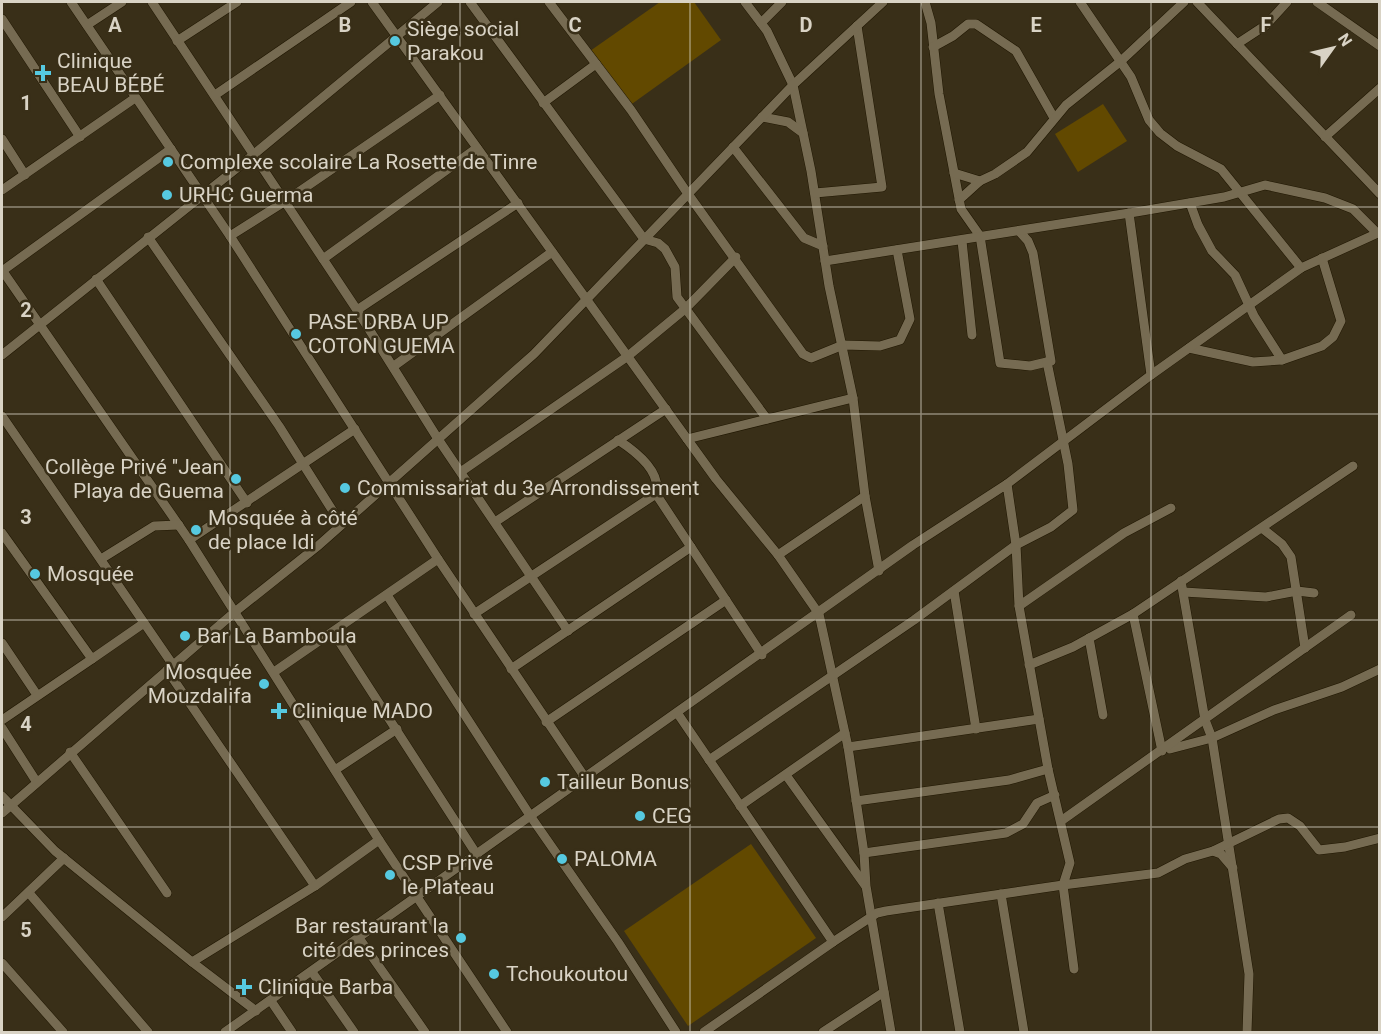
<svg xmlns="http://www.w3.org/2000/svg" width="1381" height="1034" font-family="Roboto,sans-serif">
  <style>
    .green { fill: #624900 }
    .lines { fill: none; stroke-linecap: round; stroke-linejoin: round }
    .minor-casing { stroke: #201702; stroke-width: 10 }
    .minor { stroke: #766b52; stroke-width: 9 }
    .grid { fill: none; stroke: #d9d3c5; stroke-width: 1.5; stroke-opacity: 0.55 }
    .poi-dot { fill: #56c9e0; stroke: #392f18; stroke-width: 2 }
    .labels { text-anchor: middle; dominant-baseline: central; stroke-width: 5; stroke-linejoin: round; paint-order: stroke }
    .poi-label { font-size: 21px; fill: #d9d3c5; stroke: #392f18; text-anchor: start }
    .grid-label { font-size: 20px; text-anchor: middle; font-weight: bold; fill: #d9d3c5; stroke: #392f18; stroke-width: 5; stroke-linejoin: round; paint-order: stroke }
  </style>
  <rect width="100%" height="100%" fill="#392f18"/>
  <!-- green -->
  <g class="green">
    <path d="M660,2h34l27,38 -92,66 -39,-55z"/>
    <path d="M1103,104l24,37 -49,31 -23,-38z"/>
    <path d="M751,844l65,94 -128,88 -64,-95z"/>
  </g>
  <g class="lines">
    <!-- minor casing -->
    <g class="minor-casing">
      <g id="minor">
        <path d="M71,2l159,234 208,323 148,220"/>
        <path d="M152,2l205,308 81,129 130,192"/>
        <path d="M372,2l344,477 62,76 41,59 29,133 16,106 2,33 25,146"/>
        <path d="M470,2l174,237 14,4 7,6 10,18 2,30 90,122"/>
        <path d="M549,2l82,108 57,84 115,160 8,4 32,-13 37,1 20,-6 10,-21 -13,-69"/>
        <path d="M745,2l22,29 26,54 18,86 18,115 24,112 12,98 14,75"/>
        <path d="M925,2l6,21 8,71 22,115 19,27 20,127 30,3 21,-5 -18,-108 -5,-12 -9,-10"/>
        <path d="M1080,2l51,75 18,43 11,13 17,13 44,23 80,99"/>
        <path d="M1197,2l183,192"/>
        <path d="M1317,2l63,44"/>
        <path d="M2,19l78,118"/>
        <path d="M761,23l21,-21"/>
        <path d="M87,25l35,-23"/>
        <path d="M177,41l60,-39"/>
        <path d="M1237,44l29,-19 21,-23"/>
        <path d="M933,47l20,-11 15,-12h8l40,27 38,67"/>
        <path d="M215,95l136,-93"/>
        <path d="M543,103l53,-39"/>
        <path d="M762,117l26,5 15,11"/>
        <path d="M1325,137l55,-49"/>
        <path d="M2,139l23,36"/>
        <path d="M733,147l71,91 19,8"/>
        <path d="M954,173l26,8"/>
        <path d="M2,190l133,-92"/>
        <path d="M815,193l67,-6 -25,-161"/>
        <path d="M959,200l21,-19 15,-7 32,-22 39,-47 55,-44 63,-59"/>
        <path d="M1190,203l8,22 14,26 23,24 19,41 28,44"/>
        <path d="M1129,213l22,162"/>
        <path d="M230,236l54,-34 156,-107"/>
        <path d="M148,237l131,189 62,98"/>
        <path d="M962,241l10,94"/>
        <path d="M323,259l154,-111"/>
        <path d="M825,261l311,-49 88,-15 41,-12 60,13 28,11 24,24"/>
        <path d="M2,270l187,270 190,300 128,192"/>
        <path d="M2,271l169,-122"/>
        <path d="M96,279l151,224"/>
        <path d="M357,310l161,-107"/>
        <path d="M1189,348l64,14 29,-2 40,-14 11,-9 8,-16 -19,-63"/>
        <path d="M2,355l245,-195 191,-158"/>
        <path d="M394,366l158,-114"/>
        <path d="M2,416l171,249"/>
        <path d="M687,439l166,-41"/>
        <path d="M618,440c17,11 44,31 38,54l106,161"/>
        <path d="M462,471l166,-115 57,-47 51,-52"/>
        <path d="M1007,484l144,-109 150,-107 79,-36"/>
        <path d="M495,522l171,-113"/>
        <path d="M1263,529l19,15 9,13 14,91"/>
        <path d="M2,533l90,126 52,-36"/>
        <path d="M189,540l166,-111"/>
        <path d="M778,555l87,-59"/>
        <path d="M101,559l53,-33 25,-1"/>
        <path d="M1181,581l24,139 7,18 37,236 -2,58"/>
        <path d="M954,591l22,138"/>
        <path d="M1184,592l82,5 31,-6 17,2"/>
        <path d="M387,595l144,222 87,125 58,90"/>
        <path d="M1019,606l105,-73 47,-25"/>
        <path d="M474,614l182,-120"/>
        <path d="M1133,614l29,137"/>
        <path d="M333,632l144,223"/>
        <path d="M1089,638l14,77"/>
        <path d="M2,643l35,52"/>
        <path d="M1029,665l44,-18 60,-33 220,-148"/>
        <path d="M511,669l180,-122"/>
        <path d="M167,670l148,216"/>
        <path d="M274,672l164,-113"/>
        <path d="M678,714l155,228"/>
        <path d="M2,720l90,-61"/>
        <path d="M546,722l180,-122"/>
        <path d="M2,728l34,53"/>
        <path d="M848,747l191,-28"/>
        <path d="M1170,749l42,-11 62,-28 68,-23 38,-18"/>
        <path d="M70,752l97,141"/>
        <path d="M709,760l205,-140 102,-75 35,-18 22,-17 -5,-46 -21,-102"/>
        <path d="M335,770l62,-41"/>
        <path d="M786,775l79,110"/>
        <path d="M2,796l53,55 137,111 64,49"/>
        <path d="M856,801l153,-21 39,-11"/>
        <path d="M740,806l105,-73"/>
        <path d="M2,813l234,-202 83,-66 215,-191 259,-269 90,-83"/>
        <path d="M1061,821l290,-206"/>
        <path d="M1213,851l8,3 12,14"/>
        <path d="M864,853l142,-20 17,-9 14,-21 18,-8"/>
        <path d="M29,893l119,139"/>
        <path d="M1001,894l23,138"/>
        <path d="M938,903l22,129"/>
        <path d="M2,917l62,-59"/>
        <path d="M359,938l66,94"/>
        <path d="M192,962l123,-76 64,-46"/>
        <path d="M2,963l61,69"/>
        <path d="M312,972l42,60"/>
        <path d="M271,1001l21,31"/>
        <path d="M225,1032l688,-487 94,-61 9,61 3,61 29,163 22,94 -7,22 95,-12 27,-14 28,-8 66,-32 9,-1 12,8 19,24 26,-3 35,-9"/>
        <path d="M704,1032l129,-90 44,-29 9,-2 177,-26 11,84"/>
        <path d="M823,1032l61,-40"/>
      </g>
    </g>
    <!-- minor -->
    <use href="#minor" class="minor"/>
  </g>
  <!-- grid -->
  <path class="grid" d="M230,2v1030M460,2v1030M690,2v1030M921,2v1030M1151,2v1030M2,207h1378M2,414h1378M2,620h1378M2,827h1378"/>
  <!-- markers -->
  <g class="poi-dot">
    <circle cx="395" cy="41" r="6"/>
    <path d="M40 64h6v6h6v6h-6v6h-6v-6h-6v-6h6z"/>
    <circle cx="168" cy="162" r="6"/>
    <circle cx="167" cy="195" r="6"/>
    <circle cx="296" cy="334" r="6"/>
    <circle cx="236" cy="479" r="6"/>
    <circle cx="345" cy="488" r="6"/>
    <circle cx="196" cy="530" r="6"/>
    <circle cx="35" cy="574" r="6"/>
    <circle cx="185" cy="636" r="6"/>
    <circle cx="264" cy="684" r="6"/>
    <path d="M276 702h6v6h6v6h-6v6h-6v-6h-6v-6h6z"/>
    <circle cx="545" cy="782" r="6"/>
    <circle cx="640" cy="816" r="6"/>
    <circle cx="562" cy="859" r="6"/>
    <circle cx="390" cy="875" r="6"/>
    <circle cx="461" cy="938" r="6"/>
    <circle cx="494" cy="974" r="6"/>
    <path d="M241 978h6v6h6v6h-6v6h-6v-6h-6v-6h6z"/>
  </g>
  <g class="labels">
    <!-- poi labels -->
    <g class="poi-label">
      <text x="407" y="29">Siège social<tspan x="407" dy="24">Parakou</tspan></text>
      <text x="57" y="61">Clinique<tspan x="57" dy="24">BEAU BÉBÉ</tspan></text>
      <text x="180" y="162">Complexe scolaire La Rosette de Tinre</text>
      <text x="179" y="195">URHC Guerma</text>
      <text x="308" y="322">PASE DRBA UP<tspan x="308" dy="24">COTON GUEMA</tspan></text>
      <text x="224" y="467" text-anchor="end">Collège Privé ''Jean<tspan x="224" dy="24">Playa de Guema</tspan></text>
      <text x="357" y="488">Commissariat du 3e Arrondissement</text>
      <text x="208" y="518">Mosquée à côté<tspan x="208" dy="24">de place Idi</tspan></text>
      <text x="47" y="574">Mosquée</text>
      <text x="197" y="636">Bar La Bamboula</text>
      <text x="252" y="672" text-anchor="end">Mosquée<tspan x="252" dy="24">Mouzdalifa</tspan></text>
      <text x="292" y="711">Clinique MADO</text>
      <text x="557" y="782">Tailleur Bonus</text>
      <text x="652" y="816">CEG</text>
      <text x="574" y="859">PALOMA</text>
      <text x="402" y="863">CSP Privé<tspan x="402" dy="24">le Plateau</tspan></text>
      <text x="449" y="926" text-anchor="end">Bar restaurant la<tspan x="449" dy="24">cité des princes</tspan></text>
      <text x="506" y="974">Tchoukoutou</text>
      <text x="258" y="987">Clinique Barba</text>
    </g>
  </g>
  <g class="grid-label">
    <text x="115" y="32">A</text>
    <text x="345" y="32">B</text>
    <text x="575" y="32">C</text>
    <text x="806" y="32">D</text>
    <text x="1036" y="32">E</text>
    <text x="1266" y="32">F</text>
    <text x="26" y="110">1</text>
    <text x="26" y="317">2</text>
    <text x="26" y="524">3</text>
    <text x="26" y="731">4</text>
    <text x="26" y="937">5</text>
  </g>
  <!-- border -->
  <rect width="1381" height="1034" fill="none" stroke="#d9d3c5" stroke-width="6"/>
  <!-- north arrow -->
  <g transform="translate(1333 48) rotate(56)" stroke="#392f18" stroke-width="4.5" paint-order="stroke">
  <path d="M0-4.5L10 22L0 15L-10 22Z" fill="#d9d3c5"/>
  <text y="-9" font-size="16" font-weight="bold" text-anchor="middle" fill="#d9d3c5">N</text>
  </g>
</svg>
